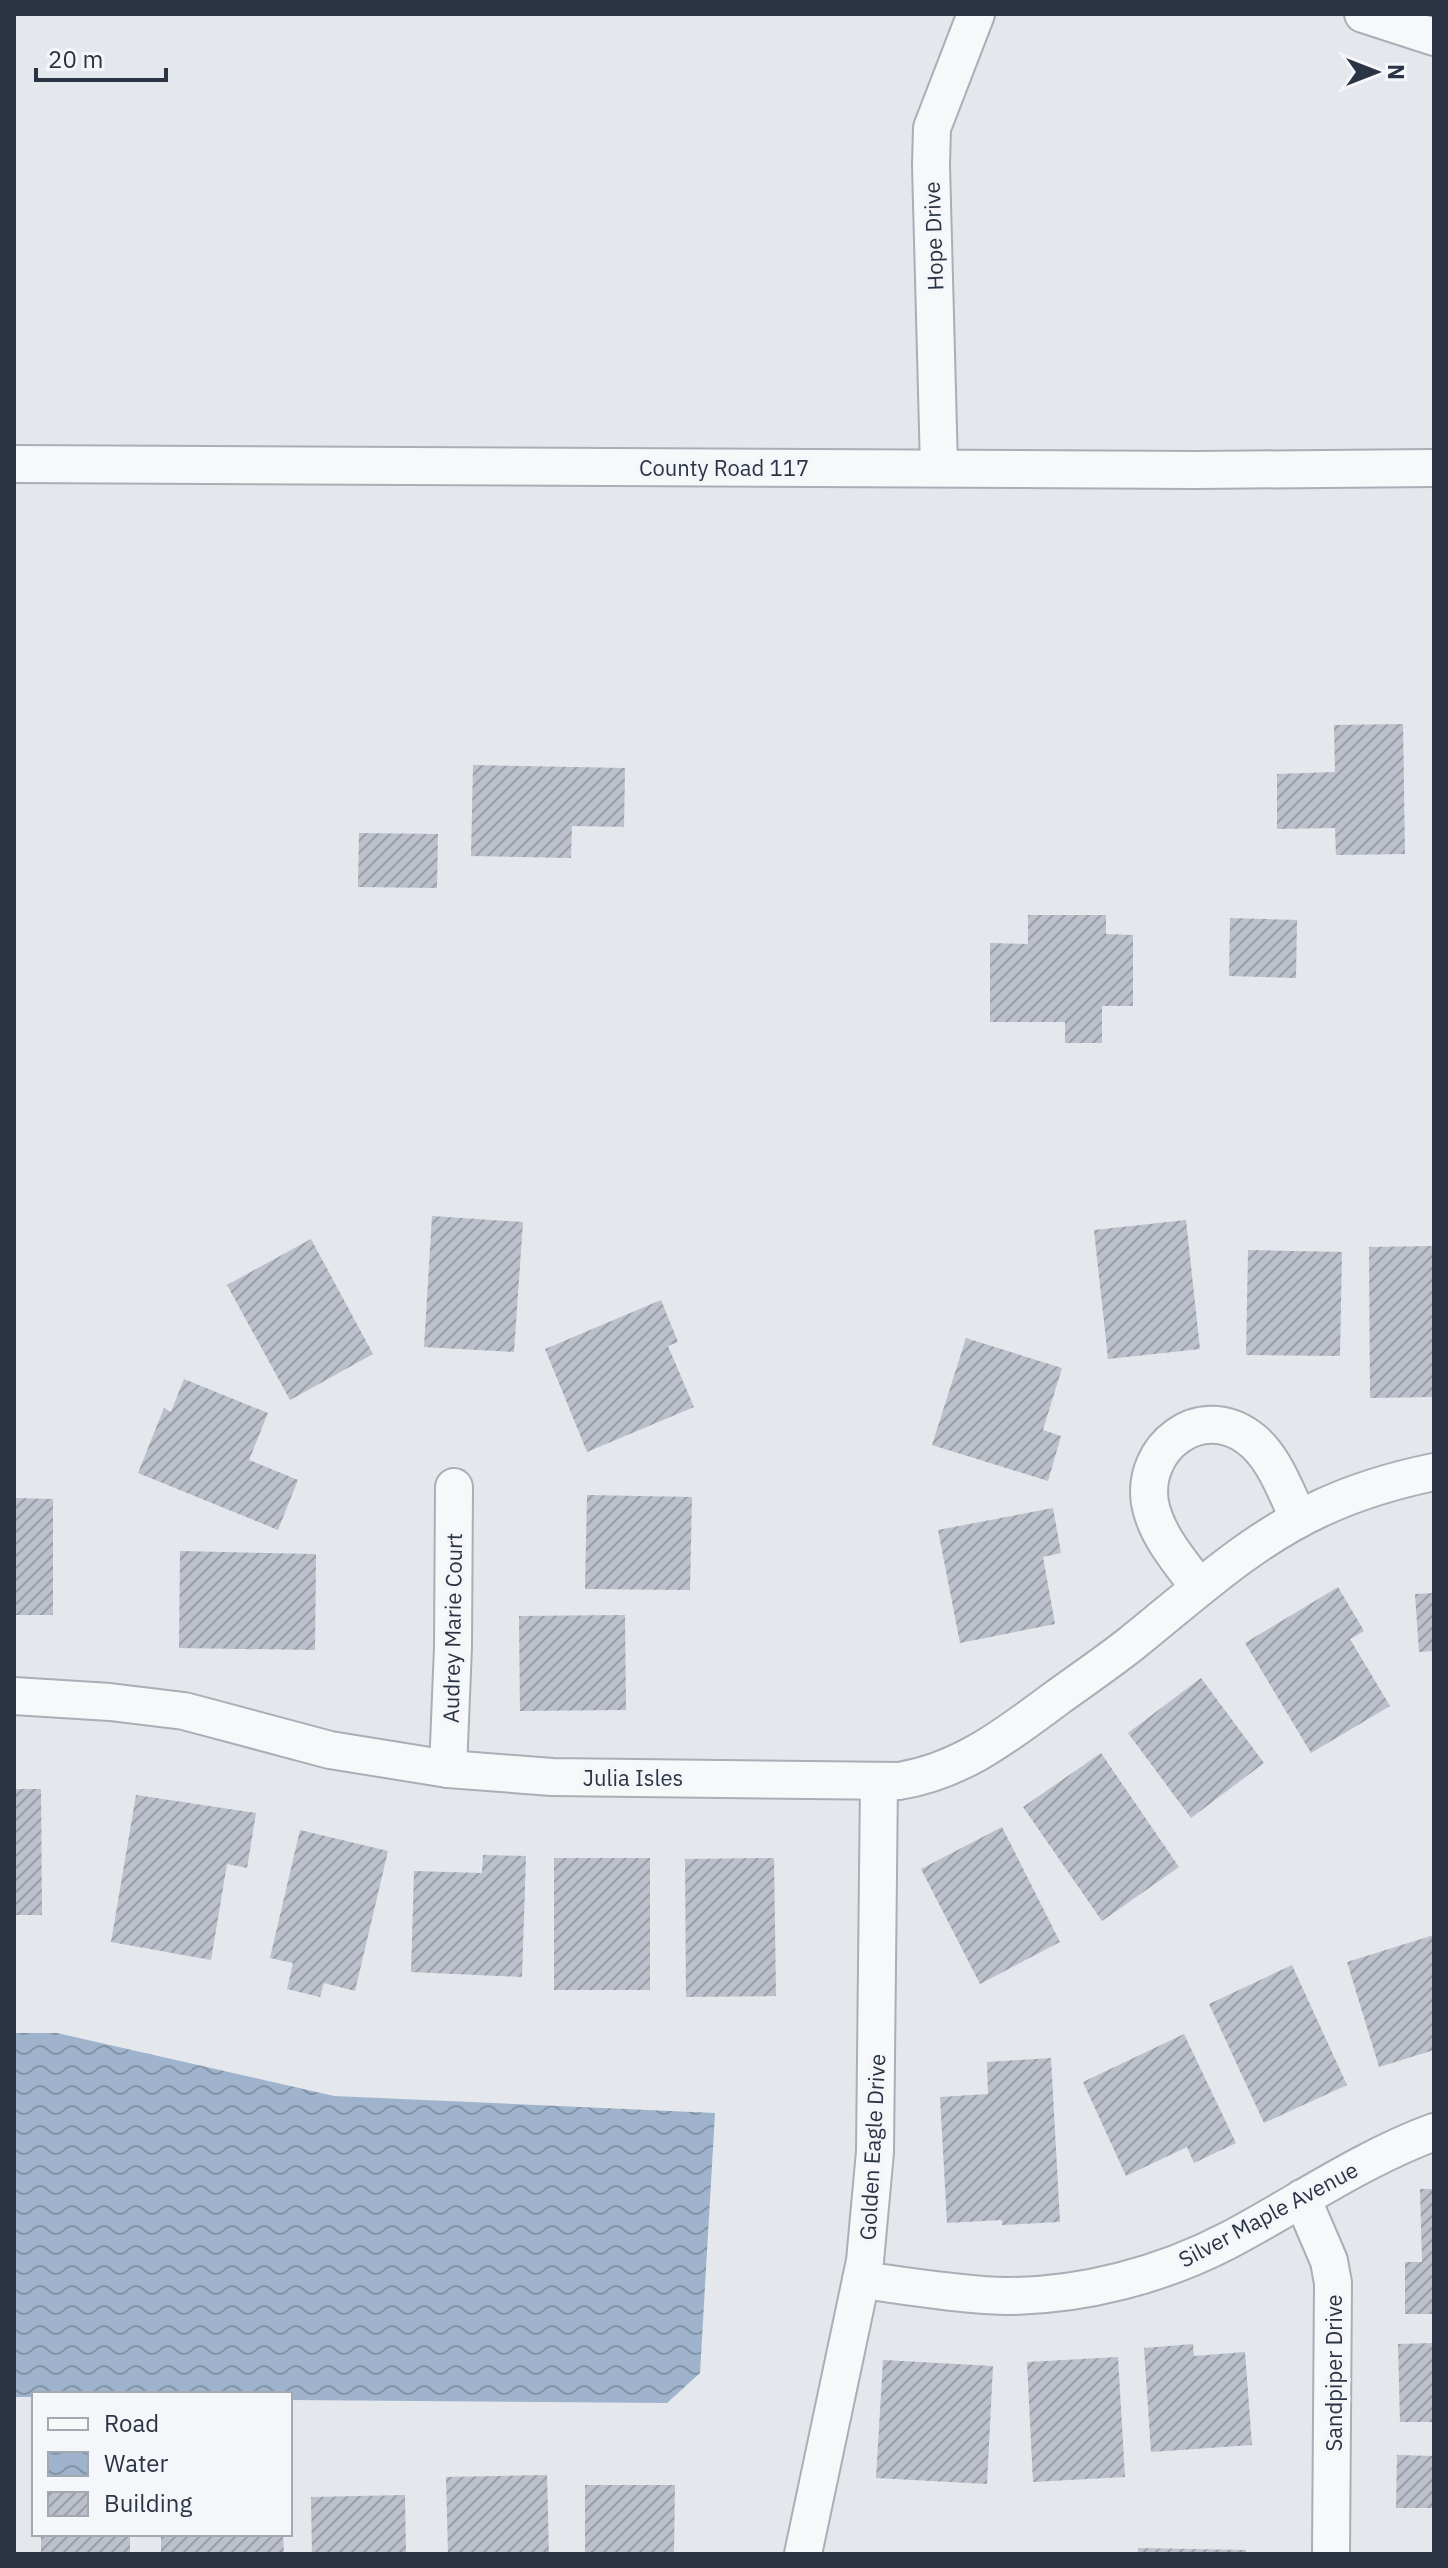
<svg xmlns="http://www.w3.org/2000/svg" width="1448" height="2568" font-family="'IBM Plex Sans',sans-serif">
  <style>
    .water { fill: url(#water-waves) }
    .building { fill: url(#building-hatch) }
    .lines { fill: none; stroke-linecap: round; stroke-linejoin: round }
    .minor-casing { stroke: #a9aeb7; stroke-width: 40 }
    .minor { stroke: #f7f8fa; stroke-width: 36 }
    .labels { text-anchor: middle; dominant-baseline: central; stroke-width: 7; stroke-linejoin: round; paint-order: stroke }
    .street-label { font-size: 22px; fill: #2b3445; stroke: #f4f6f9 }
  </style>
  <defs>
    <pattern id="water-waves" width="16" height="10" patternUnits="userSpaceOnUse" patternTransform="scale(2)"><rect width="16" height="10" fill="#9fb4cc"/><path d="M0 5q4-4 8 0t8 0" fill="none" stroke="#8293a7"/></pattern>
    <pattern id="building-hatch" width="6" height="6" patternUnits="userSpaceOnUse" patternTransform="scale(2)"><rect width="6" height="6" fill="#bbc0ca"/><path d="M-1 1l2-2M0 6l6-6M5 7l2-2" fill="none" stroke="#989da6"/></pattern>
  </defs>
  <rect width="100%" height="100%" fill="#e4e7ec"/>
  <!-- water -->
  <path class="water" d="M14,2033h43l277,63 381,17 -15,260 -33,30 -377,-3v-6h-256v3h-20z"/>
  <!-- building -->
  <g class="building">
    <path d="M1403,724l2,130 -69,1 -1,-27 -58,1v-55l58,-2 -1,-47z"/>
    <path d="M473,765l152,3 -1,59 -52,-1 -1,32 -100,-2z"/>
    <path d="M359,833l79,1 -1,54 -79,-1z"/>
    <path d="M1028,915h78v19l27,1v71h-31v37h-37v-21h-75v-79l38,1z"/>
    <path d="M1230,918l67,2 -1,58 -67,-2z"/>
    <path d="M432,1216l91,6 -9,130 -90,-5z"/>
    <path d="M1186,1220l14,129 -92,10 -14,-129z"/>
    <path d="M311,1239l62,115 -83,46 -63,-115z"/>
    <path d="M1434,1246v151l-64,1 -1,-151z"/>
    <path d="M1248,1250l94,2 -2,104 -94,-1z"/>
    <path d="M661,1300l17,42 -10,4 26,61 -107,45 -42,-103z"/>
    <path d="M966,1338l96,30 -19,62 18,6 -13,45 -116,-36z"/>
    <path d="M184,1379l84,34 -19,47 49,20 -20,50 -140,-57 26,-65 7,4z"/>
    <path d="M587,1495l105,2 -2,93 -105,-1z"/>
    <path d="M14,1498l39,1v116h-39z"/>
    <path d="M1053,1508l8,45 -18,4 12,67 -95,19 -22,-113z"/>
    <path d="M180,1551l136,3 -1,96 -136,-2z"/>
    <path d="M1338,1587l26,44 -14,8 40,67 -79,47 -66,-110z"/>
    <path d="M1434,1593v58l-15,1 -4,-58z"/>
    <path d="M625,1615l1,95 -106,1 -1,-95z"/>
    <path d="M1201,1678l63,85 -73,55 -63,-85z"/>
    <path d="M1101,1753l78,114 -77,54 -79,-114z"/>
    <path d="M14,1789h27l1,126h-28z"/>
    <path d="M136,1795l120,18 -9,55 -20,-4 -16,96 -100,-18z"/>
    <path d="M1002,1827l58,115 -80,42 -59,-115z"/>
    <path d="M300,1830l88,21 -33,140 -31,-8 -4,14 -33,-8 6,-26 -23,-5z"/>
    <path d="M483,1855l43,1 -4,121 -111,-5 3,-101 68,2z"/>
    <rect x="554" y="1858" width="96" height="132"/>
    <path d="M774,1858l2,138 -90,1 -1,-138z"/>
    <path d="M1434,1935v115l-55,17 -32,-105z"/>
    <path d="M1292,1965l55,120 -83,38 -55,-119z"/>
    <path d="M1184,2034l52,109 -42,20 -7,-16 -61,29 -43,-94z"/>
    <path d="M1051,2058l9,164 -58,3v-5l-55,3 -7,-126 48,-3 -1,-32z"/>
    <path d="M1420,2189h14v125h-29v-52h17z"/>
    <path d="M1434,2343v79h-34l-2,-78z"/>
    <path d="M1193,2344l1,12 51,-4 7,93 -101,7 -7,-104z"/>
    <path d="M1118,2357l7,120 -92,5 -6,-120z"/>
    <path d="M883,2360l110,6 -6,118 -111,-6z"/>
    <path d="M1397,2455l37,1v52h-38z"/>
    <path d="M547,2475l2,79h-101l-2,-77z"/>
    <path d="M585,2485h90l-1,69h-89z"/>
    <path d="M405,2495l1,59h-94l-1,-57z"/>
    <rect x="41" y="2534" width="89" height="20"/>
    <path d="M161,2534h122l1,20h-123z"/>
    <path d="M1138,2548l108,2v4h-108z"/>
  </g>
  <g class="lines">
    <!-- minor casing -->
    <g class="minor-casing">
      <g id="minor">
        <path d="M1363,14l71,23"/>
        <path d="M14,464l1183,6 237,-2"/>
        <path d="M939,467l-8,-302 1,-37 44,-114"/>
        <path d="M1199,1587c-19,-25 -43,-52 -49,-84 -9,-55 49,-101 98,-66 26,18 38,56 51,82"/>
        <path d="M14,1696l96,6 74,9 146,39 118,19 104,8 347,4c63,-10 109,-47 159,-84 25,-18 50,-35 74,-54 60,-48 116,-101 187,-134 36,-17 76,-29 115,-37"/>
        <path d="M448,1769l5,-122 1,-160"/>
        <path d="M1302,2198l27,63 4,22 -2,271"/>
        <path d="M861,2280c48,6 97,15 145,16 76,0 156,-21 223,-56 68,-36 132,-81 205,-108"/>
        <path d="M803,2554l62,-293 10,-109 4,-371"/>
      </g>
    </g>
    <!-- minor -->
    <use href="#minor" class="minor"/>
  </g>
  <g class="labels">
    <!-- street labels -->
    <g class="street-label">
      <text transform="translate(933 236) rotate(-92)">Hope Drive</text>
      <text x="724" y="467">County Road 117</text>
      <text transform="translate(452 1628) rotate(-89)">Audrey Marie Court</text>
      <text x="633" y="1777">Julia Isles</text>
      <text transform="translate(872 2147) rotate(-87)">Golden Eagle Drive</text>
      <text transform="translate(1268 2214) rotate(-28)">Silver Maple Avenue</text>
      <text transform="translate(1333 2373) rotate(-90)">Sandpiper Drive</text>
    </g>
  </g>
  <!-- border -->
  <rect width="1448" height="2568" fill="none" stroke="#2b3445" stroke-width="32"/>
  <!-- legend -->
  <rect x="32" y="2392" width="260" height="144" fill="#f4f6f9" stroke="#a4a8b1" stroke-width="2"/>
  <rect x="48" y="2418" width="40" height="12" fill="#f7f8fa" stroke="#a4a8b1" stroke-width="2"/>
  <text x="104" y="2432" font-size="24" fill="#2b3445">Road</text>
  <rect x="48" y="2452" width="40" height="24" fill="url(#water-waves)" stroke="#a4a8b1" stroke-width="2"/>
  <text x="104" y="2472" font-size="24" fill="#2b3445">Water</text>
  <rect x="48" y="2492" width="40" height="24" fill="url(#building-hatch)" stroke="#a4a8b1" stroke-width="2"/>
  <text x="104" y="2512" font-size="24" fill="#2b3445">Building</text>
  <!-- north arrow -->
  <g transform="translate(1376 72) rotate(90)" stroke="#f4f6f9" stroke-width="6" paint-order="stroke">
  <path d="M0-6L14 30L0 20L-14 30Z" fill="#2b3445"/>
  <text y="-12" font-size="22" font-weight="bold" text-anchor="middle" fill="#2b3445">N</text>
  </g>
  <!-- scale -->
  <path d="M36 68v12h130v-12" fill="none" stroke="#2b3445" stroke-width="4"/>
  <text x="48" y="68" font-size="24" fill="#2b3445" stroke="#f4f6f9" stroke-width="6" paint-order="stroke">20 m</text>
</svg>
